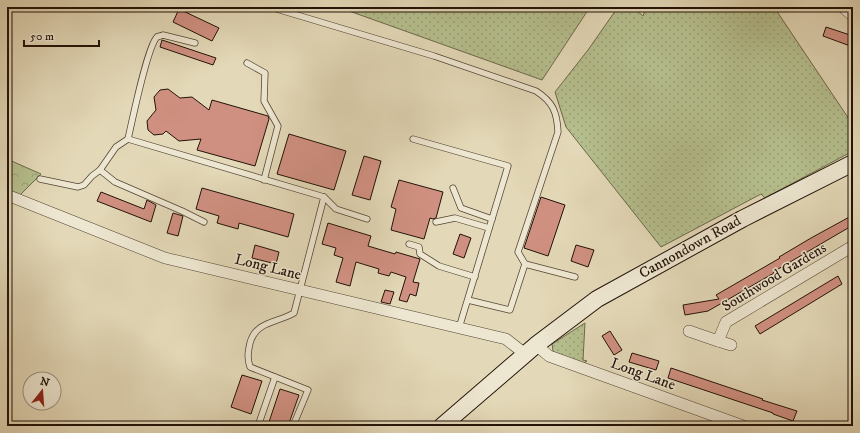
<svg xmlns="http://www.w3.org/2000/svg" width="860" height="433" font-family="'IM FELL DW Pica',serif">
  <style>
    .grass { fill: url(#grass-dots); stroke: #6c684a }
    .forest { fill: url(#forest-crowns); stroke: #6c684a }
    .building { fill: #d09081; stroke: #231208 }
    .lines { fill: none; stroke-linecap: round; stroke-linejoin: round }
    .service-casing { stroke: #534434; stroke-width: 7 }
    .minor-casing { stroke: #534434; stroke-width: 12 }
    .secondary-casing { stroke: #231208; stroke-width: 18 }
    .service { stroke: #ede6d0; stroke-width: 5.5 }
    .minor { stroke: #ede6d0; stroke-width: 11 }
    .secondary { stroke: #ede6d0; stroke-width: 16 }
    .labels { text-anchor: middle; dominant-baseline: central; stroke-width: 3; stroke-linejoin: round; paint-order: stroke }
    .street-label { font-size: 15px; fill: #231208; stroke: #ede6d0 }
  </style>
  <defs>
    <pattern id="grass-dots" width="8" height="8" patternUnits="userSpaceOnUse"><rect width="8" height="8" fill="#b5be8d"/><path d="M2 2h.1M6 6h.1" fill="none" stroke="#9ba278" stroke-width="1.8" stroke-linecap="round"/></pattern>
    <pattern id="forest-crowns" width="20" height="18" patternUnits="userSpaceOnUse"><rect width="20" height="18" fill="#b5be8d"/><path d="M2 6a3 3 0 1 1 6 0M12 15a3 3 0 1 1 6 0" fill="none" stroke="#9ba278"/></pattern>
  </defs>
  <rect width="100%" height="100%" fill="#e3d8b7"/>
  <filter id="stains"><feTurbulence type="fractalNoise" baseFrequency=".005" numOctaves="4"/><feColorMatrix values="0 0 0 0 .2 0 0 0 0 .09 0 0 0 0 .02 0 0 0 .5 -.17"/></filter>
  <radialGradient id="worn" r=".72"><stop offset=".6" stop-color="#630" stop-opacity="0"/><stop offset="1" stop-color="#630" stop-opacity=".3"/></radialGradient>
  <!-- grass -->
  <g class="grass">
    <path d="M338,7h252l-48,73z"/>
    <path d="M618,7h15l10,9 3,-9h128l79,118v26l-88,47 -4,-4 -100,53 -95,-120 -11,-35 33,-42z"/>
    <path d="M585,323l-2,37 4,1 -4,3 -28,-11 -2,-2 -1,-7z"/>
  </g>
  <!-- forest -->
  <path class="forest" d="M7,159l34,15 -21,21 -13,-5z"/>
  <!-- building -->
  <g class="building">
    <path d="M179,9l40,19 -7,13 -39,-19z"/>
    <path d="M826,27l27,9v11l-30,-11z"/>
    <path d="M162,40l54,18 -3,7 -53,-18z"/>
    <path d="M168,89l12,9 12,-1 17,13 3,-10 56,16 1,3 -14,47 -58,-16 4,-11 -22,2 -13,-10 -3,3 -9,1 -6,-5 -1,-9 9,-11 -2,-13 6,-7z"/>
    <path d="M289,134l57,17 -12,39 -57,-16z"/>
    <path d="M364,156l17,5 -11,39 -18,-5z"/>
    <path d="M399,180l44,12 -7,26 -3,1 -3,-1 -6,21 -33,-9 5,-21 -5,-2z"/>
    <path d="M202,188l92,26 -6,23 -49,-14 -1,6 -21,-6 2,-7 -23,-7z"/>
    <path d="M101,192l43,17 3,-9 9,5 -5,17 -54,-21z"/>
    <path d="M541,197l24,8 -17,51 -24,-8z"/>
    <path d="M173,213l10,3 -5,20 -11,-3z"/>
    <path d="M853,215v22l-5,-9 -75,44 1,1 -66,38 -23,4 -2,-10 36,-6 -3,-4 64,-37 -1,-1 32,-19z"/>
    <path d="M328,223l43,13 -3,10 27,8 1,-2 24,7 -7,23 6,1 -3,13 -6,-2 -3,8 -8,-2 7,-23 -15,-5 -2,4 -11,-3 1,-4 -23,-7 -6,24 -14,-4 7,-24 -9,-3 2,-7 -14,-4z"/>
    <path d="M460,234l11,4 -7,20 -11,-4z"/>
    <path d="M255,245l24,7 -3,12 -24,-6z"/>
    <path d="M576,245l18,5 -6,17 -17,-6z"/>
    <path d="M838,276l4,8 -82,50 -5,-8z"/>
    <path d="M385,290l9,2 -4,12 -9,-2z"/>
    <path d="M610,331l12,19 -8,5 -12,-19z"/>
    <path d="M632,353l27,8 -3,9 -27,-8z"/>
    <path d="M671,368l92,31 -1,1 35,11 -4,10 -20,-7v-1l-105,-35z"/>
    <path d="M242,375l20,6 -11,33 -20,-7z"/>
    <path d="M280,389l19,6 -11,31h-7l-12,-4z"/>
  </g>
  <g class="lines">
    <!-- service casing -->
    <g class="service-casing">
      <g id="service">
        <path d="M270,7l164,49 102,35c17,11 21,21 22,41l-40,120 7,12"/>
        <path d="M195,43l-32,-8c-2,1 -4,1 -6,2 -10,10 -25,85 -29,102l196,58 -30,116c-17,10 -38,8 -44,30 -2,9 -3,15 0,24l58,23 -15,36"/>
        <path d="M247,63l18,10 -1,28 14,25 -14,54"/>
        <path d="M413,139l95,27 -49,162"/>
        <path d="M100,170l15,12 67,29 22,11"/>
        <path d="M40,179l38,8 6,-2 8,-9 8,-6 16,-23 12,-8"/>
        <path d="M453,188l8,20 31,11"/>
        <path d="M324,197l12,12 31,10"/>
        <path d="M436,222l19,-4 34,10"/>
        <path d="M409,244l10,3 1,7 19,12 36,11"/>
        <path d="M468,300l42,10 15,-46 50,13"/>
        <path d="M258,426l17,-49"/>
      </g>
    </g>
    <!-- minor casing -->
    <g class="minor-casing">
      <g id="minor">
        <path d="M844,7l1,2 8,7"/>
        <path d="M7,195l158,63 341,81 19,15"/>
        <path d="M689,331l29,10 8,-19 127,-76"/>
        <path d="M718,341l13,4"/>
        <path d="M536,345l13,11 194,70"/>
      </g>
    </g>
    <!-- secondary casing -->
    <g class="secondary-casing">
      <path id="secondary" d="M442,426l94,-81 61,-46 145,-80 111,-56"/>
    </g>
    <!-- service -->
    <use href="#service" class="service"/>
    <!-- minor -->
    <use href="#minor" class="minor"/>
    <!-- secondary -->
    <use href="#secondary" class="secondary"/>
  </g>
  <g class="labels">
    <!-- street labels -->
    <g class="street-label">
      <text transform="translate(690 247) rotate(-29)">Cannondown Road</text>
      <text transform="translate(268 267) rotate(14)">Long Lane</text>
      <text transform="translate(774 277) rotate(-31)">Southwood Gardens</text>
      <text transform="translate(643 374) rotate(20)">Long Lane</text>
    </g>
  </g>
  <!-- margin -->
  <rect width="860" height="433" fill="none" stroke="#e3d8b7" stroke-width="24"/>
  <rect x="8" y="8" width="844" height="417" fill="none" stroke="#231208" stroke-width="2"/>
  <rect x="12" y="12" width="836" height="409" fill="none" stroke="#231208"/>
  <!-- north arrow -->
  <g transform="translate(42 391) rotate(17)"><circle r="19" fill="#ede6d0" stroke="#9c9180"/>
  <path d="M0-3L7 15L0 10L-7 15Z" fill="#8f2418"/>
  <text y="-6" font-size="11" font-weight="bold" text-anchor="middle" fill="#231208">N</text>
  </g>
  <!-- scale -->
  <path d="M24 40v6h75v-6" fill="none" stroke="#231208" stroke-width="2"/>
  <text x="30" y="40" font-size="12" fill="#231208" stroke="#ede6d0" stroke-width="3" paint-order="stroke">50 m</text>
  <rect width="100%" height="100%" filter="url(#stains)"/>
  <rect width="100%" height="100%" fill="url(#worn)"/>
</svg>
